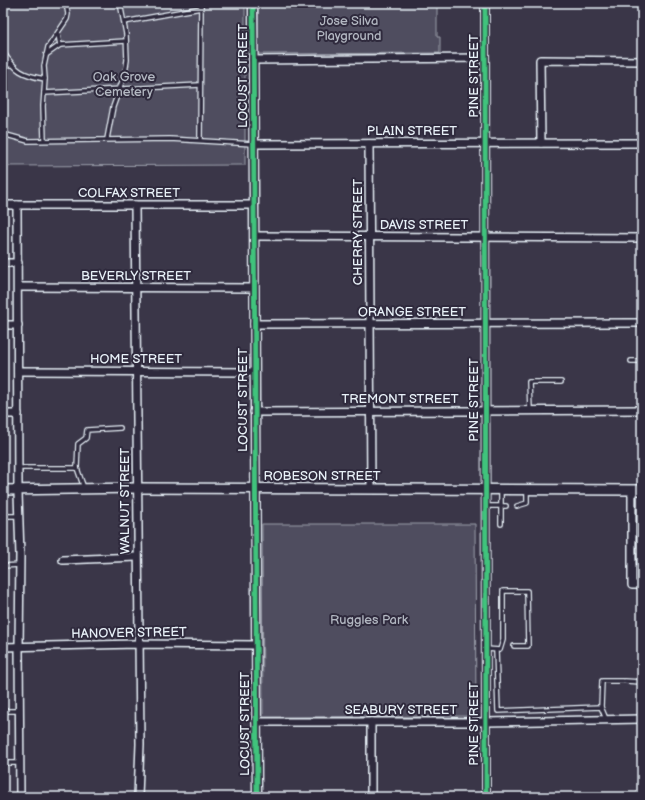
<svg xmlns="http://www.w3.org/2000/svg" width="645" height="800" font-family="'Balsamiq Sans',sans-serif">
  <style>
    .green { fill: #504e5f; stroke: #9ca0ac }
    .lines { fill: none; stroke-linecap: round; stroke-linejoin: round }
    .service-casing { stroke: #e8f1f8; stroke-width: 6 }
    .minor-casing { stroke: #e8f1f8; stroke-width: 10 }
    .tertiary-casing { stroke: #e8f1f8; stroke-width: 11 }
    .secondary-casing { stroke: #e8f1f8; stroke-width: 12 }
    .service { stroke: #2f2a3d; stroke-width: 3.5 }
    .minor { stroke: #2f2a3d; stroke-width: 7 }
    .tertiary { stroke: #2f2a3d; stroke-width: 8 }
    .secondary { stroke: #2f2a3d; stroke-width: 9 }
    .cycleway-casing { stroke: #2f2a3d; stroke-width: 8 }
    .cycleway { stroke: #40c37c; stroke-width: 5 }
    .labels { text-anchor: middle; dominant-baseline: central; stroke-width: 4; stroke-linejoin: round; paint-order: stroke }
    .park-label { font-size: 13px; fill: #b3b8c2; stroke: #2f2a3d }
    .street-label { font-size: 13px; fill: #e8f1f8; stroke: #2f2a3d }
  </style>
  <rect width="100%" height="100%" fill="#3a3648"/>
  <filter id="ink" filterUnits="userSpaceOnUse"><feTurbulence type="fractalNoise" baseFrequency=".025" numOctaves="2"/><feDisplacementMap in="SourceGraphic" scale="8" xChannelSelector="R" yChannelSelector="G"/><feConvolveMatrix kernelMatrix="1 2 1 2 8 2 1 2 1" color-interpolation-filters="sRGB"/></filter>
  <g filter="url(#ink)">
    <!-- green -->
    <g class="green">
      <path d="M3,3h242v162l-242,1z"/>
      <path d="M258,3h179v34h3v16l-182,1z"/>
      <path d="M262,524h213l1,192 -213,1z"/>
    </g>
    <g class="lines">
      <!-- service casing -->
      <g class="service-casing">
        <g id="service">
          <path d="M124,22l77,-14"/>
          <path d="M58,34l2,11"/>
          <path d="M3,52c13,19 19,23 42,27l-2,27 1,34"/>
          <path d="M46,55l14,-10 66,-4"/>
          <path d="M3,64l8,1"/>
          <path d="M45,79l-1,-13 4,-19 19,-28 1,-5 -2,-11"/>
          <path d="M44,93l156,-8"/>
          <path d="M3,134l25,7 142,-2 83,5"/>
          <path d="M107,139l6,-32 12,-34 2,-13 -1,-26 -6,-31"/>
          <path d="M200,139l1,-136"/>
          <path d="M631,361h11"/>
          <path d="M530,410l-1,-28h32"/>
          <path d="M18,468h59l7,20"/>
          <path d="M77,468l1,-24 8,-6 1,-8 33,-2"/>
          <path d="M501,490v16h5"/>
          <path d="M486,506h15v18"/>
          <path d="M517,506l10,-3v-14"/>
          <path d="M3,516h16"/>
          <path d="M3,566l17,-1"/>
          <path d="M486,649l14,1 3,-10v-49h24l1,55h-14"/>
          <path d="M496,650l2,61 103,-4 5,12"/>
          <path d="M625,681l17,1"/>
          <path d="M601,707l1,-26h21"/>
          <path d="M3,711h16"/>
          <path d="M3,763h17"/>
        </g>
      </g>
      <!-- minor casing -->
      <g class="minor-casing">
        <g id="minor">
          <path d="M485,3l1,794"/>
          <path d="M253,60l232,-2"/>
          <path d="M541,143l-1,-83 102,1"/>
          <path d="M254,144l388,-1"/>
          <path d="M369,144l2,345"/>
          <path d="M3,205h251"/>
          <path d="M17,205l1,288 2,62 -1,92 1,150"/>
          <path d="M135,205l5,539 -2,53"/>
          <path d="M255,236l387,2"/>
          <path d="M3,263h15"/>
          <path d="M18,287l236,1"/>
          <path d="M254,324l388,-1"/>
          <path d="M3,325h15"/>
          <path d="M18,371l236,1"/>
          <path d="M254,412l388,-2"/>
          <path d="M3,414h15"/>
          <path d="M632,490v95h10"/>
          <path d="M63,560l74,-3"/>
          <path d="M3,647l134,-3 118,1"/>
          <path d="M256,722h229l157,-3"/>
          <path d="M371,722v75"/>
        </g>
      </g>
      <!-- tertiary casing -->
      <g class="tertiary-casing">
        <path id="tertiary" d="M253,3l4,794"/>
      </g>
      <!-- secondary casing -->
      <g class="secondary-casing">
        <path id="secondary" d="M3,490l135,-2 504,2"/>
      </g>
      <!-- service -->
      <use href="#service" class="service"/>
      <!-- minor -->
      <use href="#minor" class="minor"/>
      <!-- tertiary -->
      <use href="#tertiary" class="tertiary"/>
      <!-- secondary -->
      <use href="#secondary" class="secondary"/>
      <!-- cycleway casing -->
      <g class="cycleway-casing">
        <g id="cycleway">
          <path d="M253,3l4,794"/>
          <path d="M485,3l1,794"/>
        </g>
      </g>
      <!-- cycleway -->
      <use href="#cycleway" class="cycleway"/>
    </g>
  </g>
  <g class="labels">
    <!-- park labels -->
    <g class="park-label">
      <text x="349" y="21">Jose Silva<tspan x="349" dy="15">Playground</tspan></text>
      <text x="124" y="77">Oak Grove<tspan x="124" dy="15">Cemetery</tspan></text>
      <text x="369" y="620">Ruggles Park</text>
    </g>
    <!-- street labels -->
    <g class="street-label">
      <text transform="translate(243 76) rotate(-90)">LOCUST STREET</text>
      <text transform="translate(474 76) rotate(-90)">PINE STREET</text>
      <text x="412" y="131">PLAIN STREET</text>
      <text x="129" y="193">COLFAX STREET</text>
      <text x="424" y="225">DAVIS STREET</text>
      <text transform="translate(358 232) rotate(-90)">CHERRY STREET</text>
      <text x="136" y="276">BEVERLY STREET</text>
      <text x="412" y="312">ORANGE STREET</text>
      <text x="136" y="359">HOME STREET</text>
      <text x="400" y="399">TREMONT STREET</text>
      <text transform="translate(243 400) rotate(-90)">LOCUST STREET</text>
      <text transform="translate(474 400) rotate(-90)">PINE STREET</text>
      <text x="322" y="476">ROBESON STREET</text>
      <text transform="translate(125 501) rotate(-90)">WALNUT STREET</text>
      <text transform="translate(129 633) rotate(-1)">HANOVER STREET</text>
      <text x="401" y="710">SEABURY STREET</text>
      <text transform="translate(245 724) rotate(-90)">LOCUST STREET</text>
      <text transform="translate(474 724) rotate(-90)">PINE STREET</text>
    </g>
  </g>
  <!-- margin -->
  <rect width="645" height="800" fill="none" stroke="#2f2a3d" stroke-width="16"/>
  <rect x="8" y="8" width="629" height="784" fill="none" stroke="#e8f1f8" stroke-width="1.5" filter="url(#ink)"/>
</svg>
